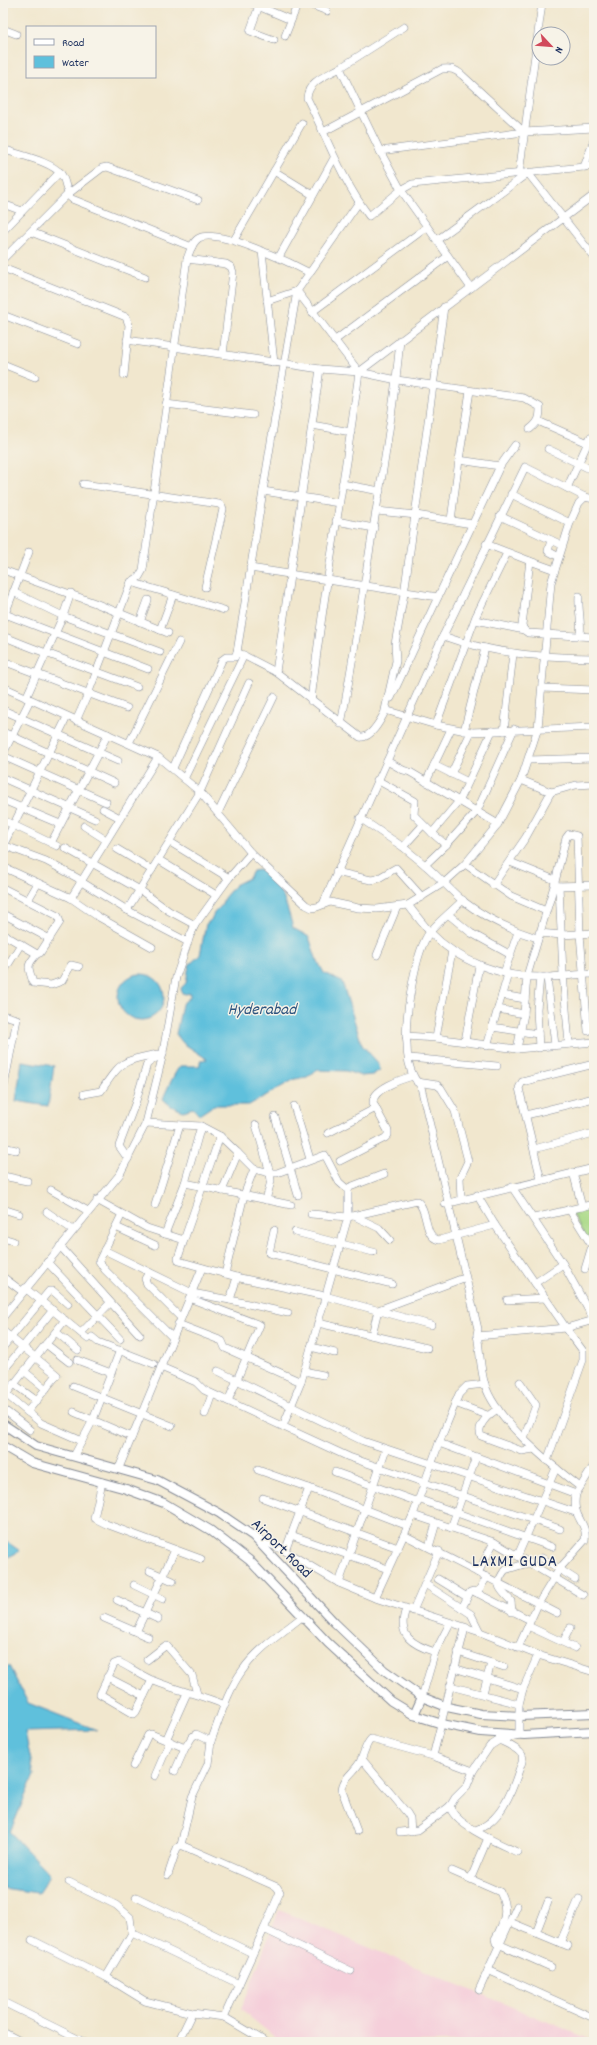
<svg xmlns="http://www.w3.org/2000/svg" width="597" height="2045" font-family="Dekko,sans-serif">
  <style>
    .built { fill: #f5cfda }
    .green { fill: #abda88; stroke: #638473 }
    .water { fill: #5ec0dc; stroke: #3c789d }
    .lines { fill: none; stroke-linecap: round; stroke-linejoin: round }
    .minor-casing { stroke: #868b96; stroke-width: 8 }
    .major-casing { stroke: #868b96; stroke-width: 10 }
    .minor { stroke: #fff; stroke-width: 7 }
    .major { stroke: #fff; stroke-width: 8 }
    .labels { text-anchor: middle; dominant-baseline: central; stroke-width: 3; stroke-linejoin: round; paint-order: stroke }
    .street-label { font-size: 16px; fill: #1b2f5e; stroke: #f7f3e8 }
    .water-label { font-size: 17px; font-style: italic; fill: #2c537e; stroke: #f7f3e8 }
    .neighbourhood-label { font-size: 17px; letter-spacing: 1px; fill: #1b2f5e; stroke: #f7f3e8 }
  </style>
  <rect width="100%" height="100%" fill="#f7f3e8"/>
  <filter id="ink" filterUnits="userSpaceOnUse"><feTurbulence type="fractalNoise" baseFrequency=".025" numOctaves="2"/><feDisplacementMap in="SourceGraphic" scale="8" xChannelSelector="R" yChannelSelector="G"/><feConvolveMatrix kernelMatrix="1 2 1 2 8 2 1 2 1" color-interpolation-filters="sRGB"/></filter>
  <filter id="wash" filterUnits="userSpaceOnUse"><feTurbulence type="fractalNoise" baseFrequency=".012" numOctaves="4" result="noise"/><feDisplacementMap in="SourceGraphic" scale="16" xChannelSelector="R" yChannelSelector="G"/><feGaussianBlur stdDeviation="0.9" result="paint"/><feColorMatrix in="noise" values="0 0 0 0 0 0 0 0 0 0 0 0 0 0 0 0 0 1.4 0 .05"/><feComposite in="paint" operator="in"/></filter>
  <g filter="url(#wash)">
    <rect width="100%" height="100%" fill="#f1e7ce"/>
    <!-- built -->
    <path class="built" d="M279,1910l315,131v1h-313l-40,-32z"/>
    <!-- green -->
    <path class="green" d="M594,1205v15l-6,22 -18,-32z"/>
    <!-- water -->
    <g class="water">
      <path d="M259,870c20,4 29,40 34,58l16,9 7,21 8,15 18,9 20,63 17,19 1,6 -8,5 -11,1 -15,-5 -29,-1 -10,7 -12,2 -46,26h-35l-15,10 -6,-7 -10,3 -12,-5 -8,-7c1,-4 13,-29 17,-33h18l2,-1v-4l7,-2 -24,-16 -7,-9 6,-30 8,-7v-4l-4,1 -4,-1 -1,-5 5,-5 3,-18 11,-10 6,-31 5,-4 3,-7 7,-7 3,-8 11,-13 14,-7 4,-7z"/>
      <circle cx="141" cy="997" r="23"/>
      <path d="M22,1061l32,5 -6,40 -32,-5z"/>
      <path d="M3,1539l17,12 -17,9z"/>
      <path d="M9,1666l19,37 69,27 -72,2 9,43 -24,57 40,43 -12,18 -35,-5v-221z"/>
    </g>
  </g>
  <g filter="url(#ink)">
    <g class="lines">
      <!-- minor casing -->
      <g class="minor-casing">
        <g id="minor">
          <path d="M251,3l40,17"/>
          <path d="M260,3l-10,28 24,9"/>
          <path d="M306,3l21,8"/>
          <path d="M3,29l13,5"/>
          <path d="M285,36l13,-33"/>
          <path d="M340,68l64,-41"/>
          <path d="M323,132l119,-63c9,-1 13,0 20,6l62,57"/>
          <path d="M3,149c15,6 48,12 58,25 6,7 4,20 11,25l120,48"/>
          <path d="M380,151l144,-19 70,-4"/>
          <path d="M584,167l10,-27"/>
          <path d="M274,171l39,24"/>
          <path d="M519,174l23,-171"/>
          <path d="M3,204l19,7"/>
          <path d="M3,231l57,-59"/>
          <path d="M31,232l114,45"/>
          <path d="M234,240l68,-117"/>
          <path d="M437,240l91,-67 66,84"/>
          <path d="M262,251l12,112"/>
          <path d="M279,257l55,-99"/>
          <path d="M3,259l65,-65 34,-26 5,-1 91,33"/>
          <path d="M187,259l39,5 5,3 2,5 -10,82"/>
          <path d="M3,268l123,49 3,8 -5,50"/>
          <path d="M471,288l-70,-98 -21,-39 -40,-83c-14,8 -32,13 -33,30 20,40 35,82 62,118l32,-26 11,-6 182,-18"/>
          <path d="M267,301l30,-10 62,81c-14,110 -36,218 -48,329"/>
          <path d="M444,307l-40,287 -9,50 1,17 -11,49 51,15 35,7 123,-5"/>
          <path d="M312,312l115,-85"/>
          <path d="M3,315l75,29"/>
          <path d="M127,340l193,29 39,3 38,8 127,18 16,9c0,11 -1,15 -10,22"/>
          <path d="M334,341l114,-85"/>
          <path d="M3,364l32,13"/>
          <path d="M359,372l235,-177"/>
          <path d="M470,391l-11,69 41,6"/>
          <path d="M166,404l87,11"/>
          <path d="M538,421l50,22"/>
          <path d="M312,425l39,7"/>
          <path d="M548,449l46,22"/>
          <path d="M83,484l136,20 3,2 1,3 -18,78"/>
          <path d="M342,484l38,7"/>
          <path d="M567,488l23,-50"/>
          <path d="M263,491l76,12"/>
          <path d="M511,494l59,29"/>
          <path d="M377,511l39,4 56,9"/>
          <path d="M500,516l62,29"/>
          <path d="M451,520l8,-60"/>
          <path d="M336,521l38,7"/>
          <path d="M551,540l-3,11 11,6"/>
          <path d="M486,544l44,17 -8,64 2,5 4,3 66,4"/>
          <path d="M530,561l25,9"/>
          <path d="M250,568l188,29 62,-131 15,-21"/>
          <path d="M3,570l92,33 73,30"/>
          <path d="M131,582l93,28"/>
          <path d="M13,592l50,24 97,36"/>
          <path d="M579,596c-1,15 3,26 1,40"/>
          <path d="M5,614l143,55"/>
          <path d="M3,619l26,-67"/>
          <path d="M475,620l49,10"/>
          <path d="M140,622l8,-22"/>
          <path d="M160,630l13,-35"/>
          <path d="M3,636c44,19 90,33 134,51"/>
          <path d="M443,636c49,18 99,21 151,22"/>
          <path d="M237,652l37,-229 23,-132 62,-89"/>
          <path d="M3,661l124,47"/>
          <path d="M276,672l44,-303"/>
          <path d="M3,687l155,70 42,35 51,61 55,52 6,3 5,-1 13,-5 28,6 19,1 31,-4 37,-23 20,-18 33,-40 23,-44 17,-52 13,-145 19,-60 9,-20 6,-6"/>
          <path d="M542,688l52,2"/>
          <path d="M26,698l37,-82 8,-23"/>
          <path d="M391,698l47,-101"/>
          <path d="M3,710l115,51"/>
          <path d="M76,721l12,-27 43,-112 8,-5 4,-7 44,-311c3,-8 5,-17 12,-21 19,-10 92,25 111,35"/>
          <path d="M341,724c14,-71 23,-142 35,-213 10,-57 19,-114 24,-171"/>
          <path d="M436,725l40,-109 31,-63"/>
          <path d="M464,731l21,-83"/>
          <path d="M504,731l9,-77"/>
          <path d="M3,732l111,51"/>
          <path d="M129,743l50,-101"/>
          <path d="M3,754l27,-54"/>
          <path d="M3,756l103,46"/>
          <path d="M529,760l65,-2"/>
          <path d="M387,761l16,9 7,2 88,52"/>
          <path d="M434,765l34,17"/>
          <path d="M173,768l49,-108 4,-3h9l2,-5 39,20 84,65c12,2 22,-20 27,-29"/>
          <path d="M451,774l20,-42"/>
          <path d="M3,778l92,41"/>
          <path d="M184,779l60,-124"/>
          <path d="M377,780l38,21 -1,14 18,18"/>
          <path d="M521,780l30,12 25,-7 18,-1"/>
          <path d="M426,782l25,-53"/>
          <path d="M3,800l57,24"/>
          <path d="M103,809l17,9"/>
          <path d="M218,813l56,-116"/>
          <path d="M360,818l43,29 22,18 23,-22 29,-32 37,-82"/>
          <path d="M3,820l54,26"/>
          <path d="M84,826l22,14"/>
          <path d="M170,842l59,36"/>
          <path d="M51,843l57,-109"/>
          <path d="M3,845l43,16 35,19"/>
          <path d="M446,845l-14,-12 28,-33 32,-69"/>
          <path d="M3,846l64,-129"/>
          <path d="M403,847l20,-22"/>
          <path d="M65,848l75,42 29,21 26,14"/>
          <path d="M117,849l35,21"/>
          <path d="M159,860l57,35"/>
          <path d="M510,862l45,18"/>
          <path d="M465,864l46,32 35,15"/>
          <path d="M425,865c13,11 25,25 38,36 22,17 48,29 74,37"/>
          <path d="M3,867l68,31 87,-141"/>
          <path d="M336,872l35,8 6,-1 19,-11 26,29"/>
          <path d="M80,881l47,29 61,32"/>
          <path d="M493,885l33,-48 25,-45"/>
          <path d="M556,886l38,-1"/>
          <path d="M559,886l4,88 6,70"/>
          <path d="M3,888l55,28 2,6 -20,31 -3,1 -34,-20"/>
          <path d="M71,898l26,18 55,31"/>
          <path d="M28,900l10,-17"/>
          <path d="M463,900c-10,10 -25,22 -33,32 -15,18 -26,89 -23,112 0,10 2,24 7,33 2,4 5,6 7,10l57,242 -1,5c3,16 3,35 8,51 11,35 66,80 95,102"/>
          <path d="M323,904l120,-268 82,-169 60,30 9,2"/>
          <path d="M408,905c7,9 14,18 21,26 29,31 74,47 116,46 17,0 32,-3 49,-3"/>
          <path d="M127,910l73,-118 49,-109"/>
          <path d="M3,914l47,25"/>
          <path d="M449,915l22,18 40,22"/>
          <path d="M539,933l23,2 32,-2"/>
          <path d="M37,954c-12,13 -8,13 -4,29l18,2 11,-4 9,-16 8,2"/>
          <path d="M377,955l20,-48"/>
          <path d="M3,969l3,-1 15,-24"/>
          <path d="M504,973l14,-41"/>
          <path d="M547,977l8,68"/>
          <path d="M502,995l23,4"/>
          <path d="M498,1009l26,5"/>
          <path d="M3,1015l14,4 -14,72"/>
          <path d="M492,1027l46,7"/>
          <path d="M406,1036l30,2 81,11 77,-7"/>
          <path d="M436,1038l16,-87"/>
          <path d="M3,1040l9,2"/>
          <path d="M465,1041l14,-75"/>
          <path d="M487,1046l21,-72"/>
          <path d="M539,1048l-2,-39 3,-32"/>
          <path d="M517,1049l7,-35 3,-38 27,-90 12,-48 3,-4 8,2 3,98 8,97"/>
          <path d="M409,1058l88,8"/>
          <path d="M417,1082l20,3 4,3 14,23 13,50 -8,17 1,21"/>
          <path d="M84,1094l17,-3c21,-31 21,-30 57,-37"/>
          <path d="M294,1106l16,53"/>
          <path d="M526,1115l68,-17"/>
          <path d="M275,1117l23,78"/>
          <path d="M146,1123l55,3 19,10 18,17 -16,38"/>
          <path d="M256,1125l14,48 1,8 -5,19"/>
          <path d="M328,1133l48,-25"/>
          <path d="M3,1147l13,3"/>
          <path d="M534,1149l60,-16"/>
          <path d="M128,1159l-9,-13 16,-42 12,-40 16,-11"/>
          <path d="M340,1161l45,-23 3,-3v-4l-15,-28c-1,-14 29,-24 40,-27"/>
          <path d="M254,1169l16,4h7l48,-18 14,27 9,8"/>
          <path d="M573,1172l9,35"/>
          <path d="M384,1174l-34,13 -2,3v27l-30,106 109,25"/>
          <path d="M3,1176l24,5"/>
          <path d="M541,1180l-22,-92 3,-6 72,-18"/>
          <path d="M185,1183l106,22"/>
          <path d="M51,1190l37,21"/>
          <path d="M477,1195l18,30 71,103 28,-8 -31,-56 -51,-77"/>
          <path d="M97,1200l50,28 37,12 -6,18 1,3 61,17 85,18 106,29"/>
          <path d="M445,1204l149,-36"/>
          <path d="M155,1205l25,-80"/>
          <path d="M3,1209l16,5"/>
          <path d="M569,1209l23,37"/>
          <path d="M47,1212l26,18"/>
          <path d="M122,1214l-23,47 6,9 68,68 29,-70"/>
          <path d="M311,1214l37,3 69,-16c12,9 6,36 22,39l56,-15"/>
          <path d="M354,1216l25,12 11,12"/>
          <path d="M534,1218l60,-14"/>
          <path d="M116,1227l39,18"/>
          <path d="M274,1230l-5,23 123,31"/>
          <path d="M295,1232l78,20"/>
          <path d="M165,1234l20,-51 16,-57"/>
          <path d="M3,1238l10,3"/>
          <path d="M184,1240l36,-104"/>
          <path d="M60,1246l80,89"/>
          <path d="M104,1250l88,43 38,7"/>
          <path d="M47,1262l73,77"/>
          <path d="M585,1269l9,-30"/>
          <path d="M149,1272l-4,7 2,5 34,34"/>
          <path d="M225,1274l19,-79 10,-26 -16,-16"/>
          <path d="M3,1277l20,15"/>
          <path d="M237,1277l-7,23 58,13"/>
          <path d="M535,1283l28,-19"/>
          <path d="M25,1288l63,51"/>
          <path d="M189,1298l71,27 -32,76"/>
          <path d="M507,1300l38,-2"/>
          <path d="M3,1317l117,-143 26,-51 16,-65 14,-81 14,-41 5,-11 34,-47 22,-25"/>
          <path d="M178,1324l44,17 3,7 76,34 -18,44"/>
          <path d="M3,1331l54,44 -30,37"/>
          <path d="M56,1332l22,18"/>
          <path d="M81,1333l29,-30"/>
          <path d="M372,1335l6,-25 83,-31"/>
          <path d="M477,1336l89,-8 17,23v9l-36,101"/>
          <path d="M92,1337l6,5 56,22"/>
          <path d="M46,1344l23,18"/>
          <path d="M3,1347l46,-56h4l15,13"/>
          <path d="M311,1347l24,6"/>
          <path d="M77,1360l34,13"/>
          <path d="M161,1367l35,15 8,8 145,67 211,72"/>
          <path d="M3,1371l50,-61"/>
          <path d="M24,1371l22,18"/>
          <path d="M218,1371l145,70 212,71"/>
          <path d="M304,1371l19,4"/>
          <path d="M301,1382l17,-59"/>
          <path d="M520,1382l16,23 -12,33"/>
          <path d="M14,1384l23,17"/>
          <path d="M73,1386l99,40"/>
          <path d="M3,1392l38,31 41,18"/>
          <path d="M3,1398l62,-78"/>
          <path d="M455,1403l32,12"/>
          <path d="M3,1409l27,21"/>
          <path d="M498,1409c-9,5 -22,16 -17,27l41,15 12,-2"/>
          <path d="M74,1412l58,25"/>
          <path d="M205,1414l7,-20"/>
          <path d="M439,1443l137,51"/>
          <path d="M74,1456l19,-36 27,-70"/>
          <path d="M119,1468l54,-130"/>
          <path d="M258,1470l51,18"/>
          <path d="M335,1472l83,30"/>
          <path d="M102,1482l-8,36 12,6 95,35"/>
          <path d="M263,1498l135,50"/>
          <path d="M418,1499l134,48"/>
          <path d="M413,1515l81,27 89,53"/>
          <path d="M451,1528l25,-71"/>
          <path d="M291,1535l97,34"/>
          <path d="M404,1535l153,78"/>
          <path d="M255,1537l30,14 54,32 36,15 105,34 58,23 56,17"/>
          <path d="M429,1547l7,-24"/>
          <path d="M285,1551l24,-63 99,38"/>
          <path d="M518,1555l38,-87"/>
          <path d="M542,1558l33,21"/>
          <path d="M150,1571l23,10"/>
          <path d="M478,1573l16,-31"/>
          <path d="M438,1579l29,18"/>
          <path d="M339,1583l47,-134"/>
          <path d="M425,1584l46,30 9,18"/>
          <path d="M134,1585l29,14"/>
          <path d="M477,1593l10,-16"/>
          <path d="M375,1598l38,-83 26,-72 20,-49 8,-8 18,-2"/>
          <path d="M117,1600l41,19"/>
          <path d="M462,1608l8,-16 3,-1 57,29"/>
          <path d="M406,1609c-10,27 7,36 29,43"/>
          <path d="M413,1611l26,-60"/>
          <path d="M512,1612l-1,-11c-11,-12 -18,-15 -6,-31l23,-7"/>
          <path d="M104,1618l44,19"/>
          <path d="M528,1626l47,22"/>
          <path d="M136,1632l39,-82"/>
          <path d="M563,1642l7,-14"/>
          <path d="M518,1648l20,-44 22,-36 25,-28c3,-19 -14,-21 -9,-46l18,-29"/>
          <path d="M458,1652l46,15"/>
          <path d="M147,1660l18,-14h2l25,29 5,19"/>
          <path d="M454,1668l69,21"/>
          <path d="M107,1677l37,19"/>
          <path d="M152,1680l-16,32 -2,2 -34,-20 14,-30 5,-2c12,6 23,14 35,19 24,10 48,14 71,24"/>
          <path d="M450,1686l69,18"/>
          <path d="M483,1693l8,-30"/>
          <path d="M422,1697l13,-45 15,-29"/>
          <path d="M166,1740l21,-47"/>
          <path d="M433,1756l32,-128"/>
          <path d="M362,1759l45,54 3,5 1,14"/>
          <path d="M133,1766l15,-31 3,-1 34,14 7,-11 4,-3 15,7c9,-23 16,-49 31,-70 15,-22 40,-38 61,-55"/>
          <path d="M175,1771l10,-23"/>
          <path d="M155,1776l15,-35"/>
          <path d="M450,1806c2,18 52,39 67,46"/>
          <path d="M475,1830c25,-7 37,-38 44,-60 2,-5 5,-10 3,-15 -4,-7 -17,-12 -23,-15"/>
          <path d="M357,1831l-15,-40c0,-13 12,-18 18,-29 4,-8 5,-17 11,-23l62,17 40,15"/>
          <path d="M400,1832l18,-2 32,-24 5,-8 12,-12 6,-15 17,-25 11,-7 18,-4v-31l4,-15 15,-34"/>
          <path d="M181,1845l11,-48 16,-33 3,-23"/>
          <path d="M452,1871l48,21c9,18 4,31 -5,47l1,4 55,24"/>
          <path d="M168,1875l9,-27 4,-3 96,42 3,5 -16,37"/>
          <path d="M471,1878l17,-40"/>
          <path d="M69,1882l47,23 14,12 2,16 -26,44"/>
          <path d="M136,1897l116,56"/>
          <path d="M510,1922l58,24"/>
          <path d="M132,1933l107,51"/>
          <path d="M536,1933l12,-31"/>
          <path d="M32,1940l74,37 39,24 47,12 32,4 42,25"/>
          <path d="M560,1943l19,-44"/>
          <path d="M488,1970l106,48"/>
          <path d="M479,1990l38,-84"/>
          <path d="M3,2002l81,40"/>
          <path d="M224,2017l40,-88 87,42"/>
          <path d="M3,2032l19,10"/>
          <path d="M178,2042l14,-29"/>
        </g>
      </g>
      <!-- major casing -->
      <g class="major-casing">
        <g id="major">
          <path d="M3,1424l33,22 121,34 62,33 34,23 82,87 49,47 38,27 25,10 34,7 39,2 74,-3"/>
          <path d="M3,1446l29,17 94,26 38,14 46,27 39,30 79,83 63,58 23,14 28,9 39,8 43,3 70,-4"/>
          <path d="M414,1715l8,-18"/>
        </g>
      </g>
      <!-- minor -->
      <use href="#minor" class="minor"/>
      <!-- major -->
      <use href="#major" class="major"/>
    </g>
  </g>
  <g class="labels">
    <!-- street labels -->
    <g class="street-label">
      <text transform="translate(281 1549) rotate(44)">Airport Road</text>
    </g>
    <!-- water labels -->
    <g class="water-label">
      <text x="262" y="1011">Hyderabad</text>
    </g>
    <!-- neighbourhood labels -->
    <g class="neighbourhood-label">
      <text x="515" y="1563">LAXMI GUDA</text>
    </g>
  </g>
  <!-- margin -->
  <rect width="597" height="2045" fill="none" stroke="#f7f3e8" stroke-width="16"/>
  <!-- legend -->
  <rect x="26" y="26" width="130" height="52" fill="#f7f3e8" stroke="#9fa5b1"/>
  <rect x="34" y="39" width="20" height="6" fill="#ffffff" stroke="#9fa5b1"/>
  <text x="62" y="46" font-size="12" fill="#1b2f5e">Road</text>
  <rect x="34" y="56" width="20" height="12" fill="#5ec0dc" stroke="#9fa5b1"/>
  <text x="62" y="66" font-size="12" fill="#1b2f5e">Water</text>
  <!-- north arrow -->
  <g transform="translate(551 46) rotate(116)"><circle r="19" fill="#f7f3e8" stroke="#9fa5b1"/>
  <path d="M0-3L7 15L0 10L-7 15Z" fill="#d1495b"/>
  <text y="-6" font-size="11" font-weight="bold" text-anchor="middle" fill="#1b2f5e">N</text>
  </g>
</svg>
